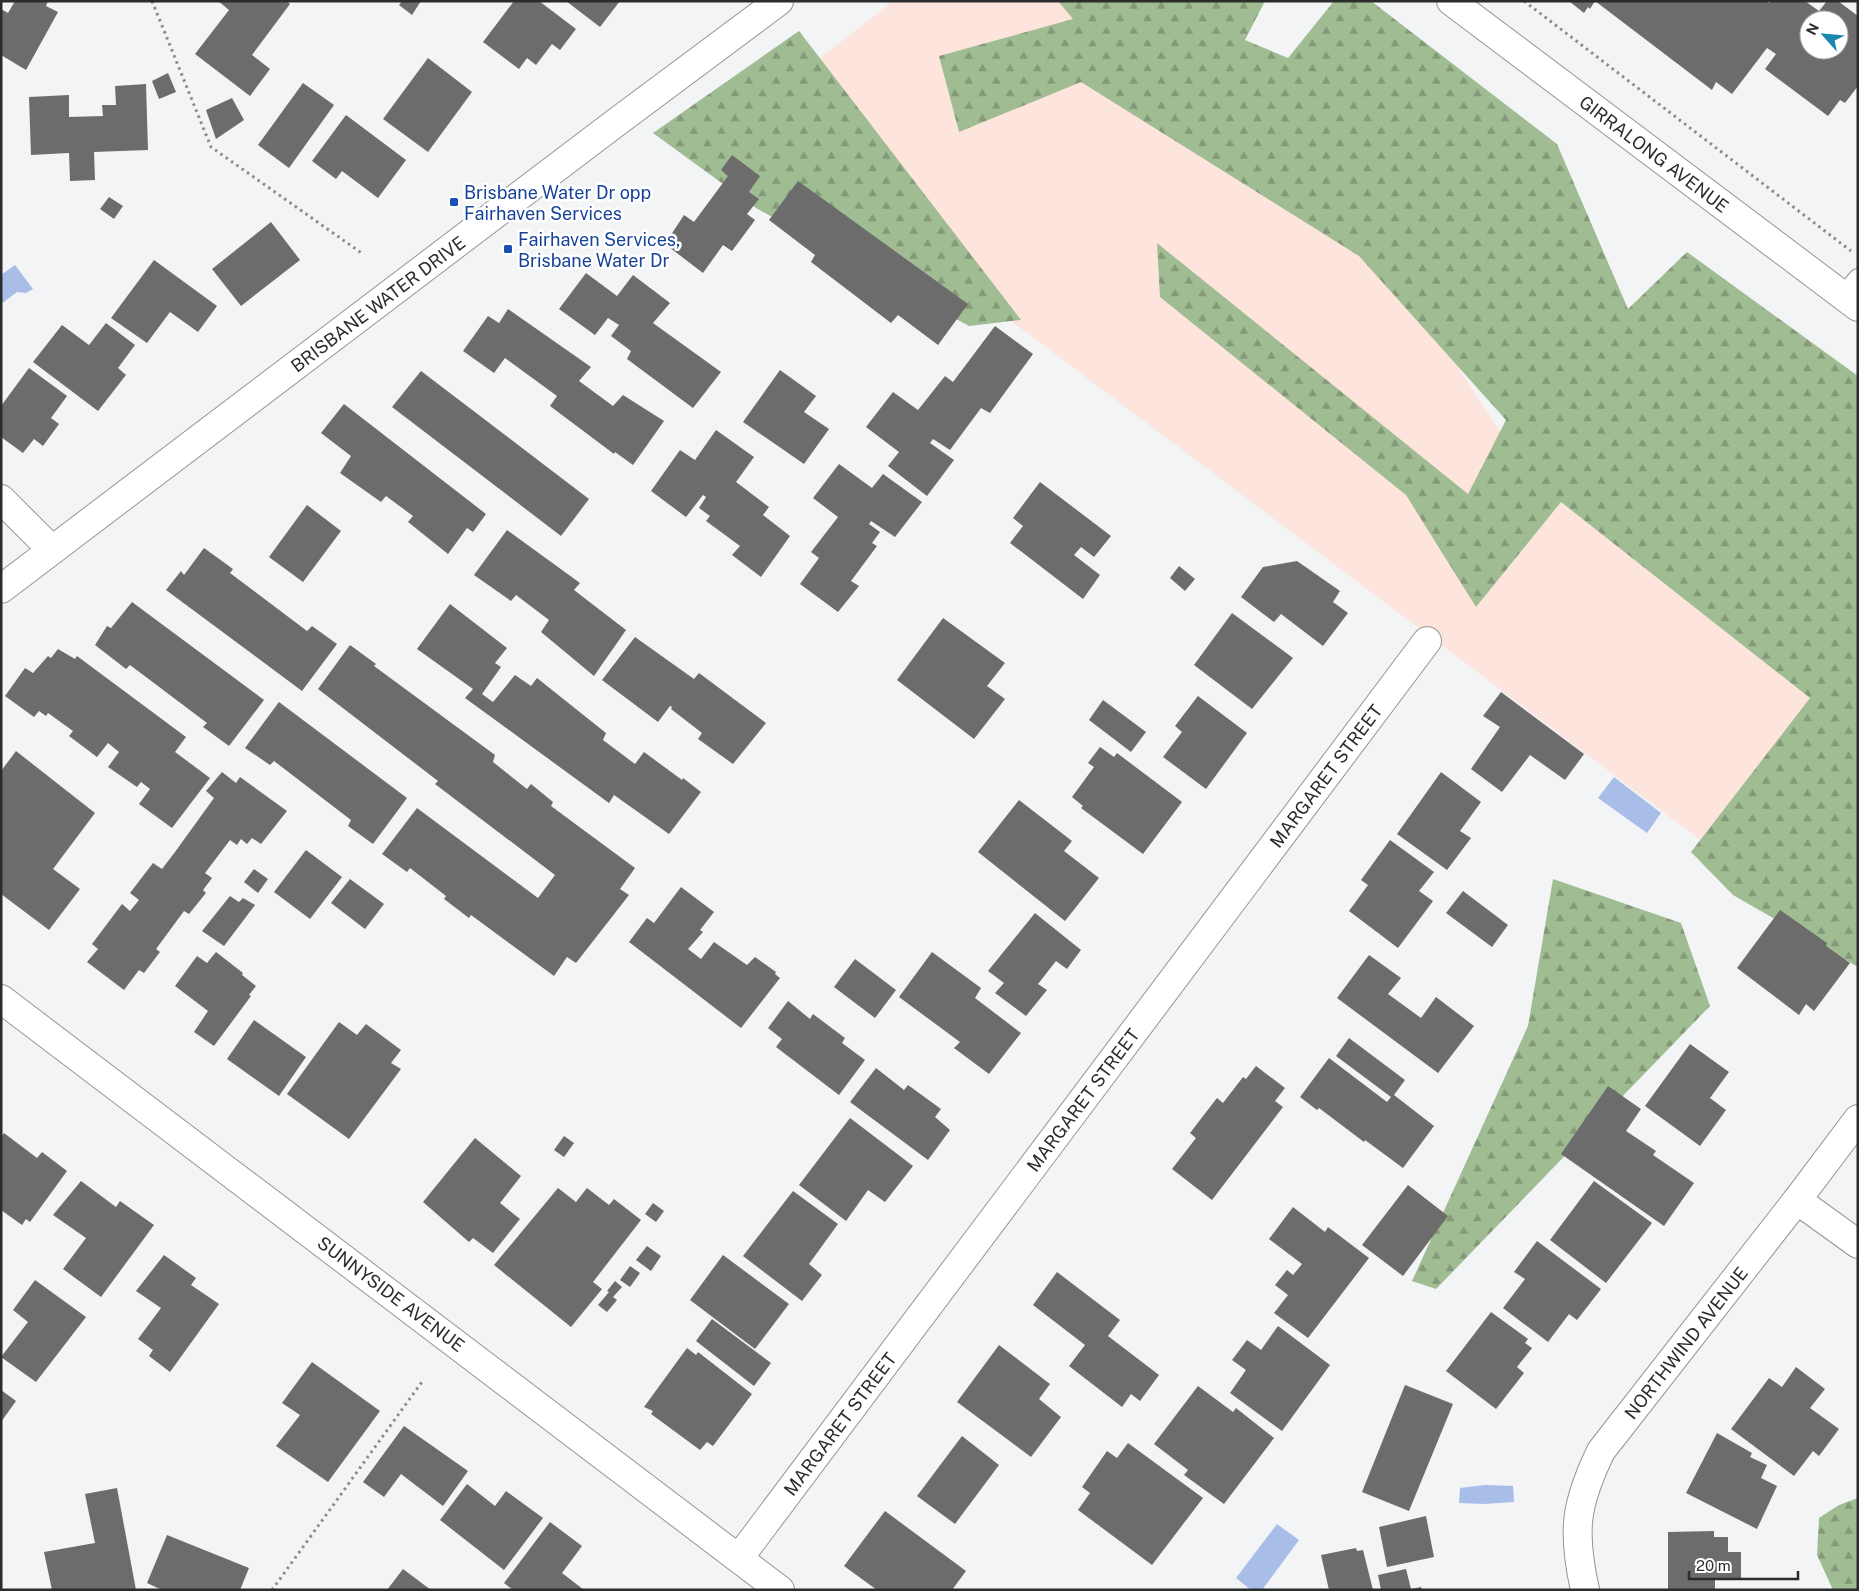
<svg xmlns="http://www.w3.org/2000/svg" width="1859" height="1591" font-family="'Public Sans',sans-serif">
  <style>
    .industrial { fill: #fde4dc }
    .forest { fill: url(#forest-firs) }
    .water { fill: #a8bee8 }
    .building { fill: #6c6c6d; fill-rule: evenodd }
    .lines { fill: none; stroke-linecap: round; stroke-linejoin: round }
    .lane-casing { stroke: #949596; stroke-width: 20 }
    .street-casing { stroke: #949596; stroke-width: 30 }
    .secondary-casing { stroke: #949596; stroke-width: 30 }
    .path { stroke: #8a8b8c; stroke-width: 3; stroke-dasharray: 2.5 4; stroke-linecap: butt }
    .lane { stroke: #fff; stroke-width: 18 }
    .street { stroke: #fff; stroke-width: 28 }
    .secondary { stroke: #fff; stroke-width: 28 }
    .transit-dot { fill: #1a4fb4; stroke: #fff; stroke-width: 2 }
    .labels { text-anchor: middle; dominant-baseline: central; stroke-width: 5; stroke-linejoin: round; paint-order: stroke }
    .street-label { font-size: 18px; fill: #2b2c2c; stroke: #fff }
    .transit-label { font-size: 18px; fill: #164399; stroke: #fff; text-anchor: start }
  </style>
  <defs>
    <pattern id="forest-firs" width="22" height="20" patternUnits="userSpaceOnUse" patternTransform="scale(1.25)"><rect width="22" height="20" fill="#a0bc93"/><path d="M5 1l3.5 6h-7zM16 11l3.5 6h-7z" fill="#839978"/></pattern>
  </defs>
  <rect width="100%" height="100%" fill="#f3f4f6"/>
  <!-- industrial -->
  <path class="industrial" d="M893,1h212l273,244 138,211 318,235 -115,163 -740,-557 -201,-206z"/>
  <!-- forest -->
  <g class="forest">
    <path d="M1058,1h207l-20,39 43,18 46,-57h37l186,143 71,165 59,-57 171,124v591l-125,-72 -42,-43 119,-154 -249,-196 -85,105 -70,-112 -246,-198 -3,-54 311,251 38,-74 -147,-164 -278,-174 -122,50 -20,-76 134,-37z"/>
    <path d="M799,31l222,289 -52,6 -213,-118 -103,-75z"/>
    <path d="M1553,879l128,44 29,83 -274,283 -24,-8 116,-255z"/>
    <path d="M1858,1498v92h-25l-16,-35 2,-37 20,-13z"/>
  </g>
  <!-- water -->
  <g class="water">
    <path d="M15,265l18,24 -7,4 -9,-1 -16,12v-29z"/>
    <path d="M1614,777l47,36 -14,20 -49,-35z"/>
    <path d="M1485,1485l28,1 1,16 -30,2 -25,-1 1,-15z"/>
    <path d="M1277,1524l22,16 -37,50h-11l-15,-12z"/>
  </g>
  <!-- building -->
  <g class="building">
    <path d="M15,1h33l-2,5 12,6 -32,58 -25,-15v-46l7,4z"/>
    <path d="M218,1h69l3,3 -38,51 18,14 -20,27 -55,-42 34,-44z"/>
    <path d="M402,1h19l-9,14 -13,-10z"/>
    <path d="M514,1h25l37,28 -16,21 -8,-6 -16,21 -9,-7 -8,11 -36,-27z"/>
    <path d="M566,1h54l-20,26z"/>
    <path d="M1569,1h26l-5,8 -2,-2 -4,6z"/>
    <path d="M1595,1h171l3,2 2,-2h34l14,10 8,-10h11l20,15v70l-13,17 -5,-3 -12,16 -63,-47 11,-15 -9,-6 -35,46 -16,-12 -4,8zM1809,20h30v30h-30z"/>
    <path d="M428,58l44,34 -44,60 -45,-33z"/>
    <path d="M168,73l8,19 -17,7 -7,-18z"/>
    <path d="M303,83l31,22 -45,63 -31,-23z"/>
    <path d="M146,84l2,66 -54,2 1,28 -25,1 -1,-28 -38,2 -2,-58 40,-2v22l34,-1 -1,-11h14l-1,-19z"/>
    <path d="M232,98l12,22 -28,19 -10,-29z"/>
    <path d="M346,115l60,45 -28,38 -36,-27 -6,8 -24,-18z"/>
    <path d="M732,155l28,21 -11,16 10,7 -12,15 8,6 -23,31 -9,-6 -20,28 -38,-29 19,-29 10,7 34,-46 -7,-6z"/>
    <path d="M798,181l170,123 -30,41 -40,-30 -7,8 -80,-61 4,-7 -46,-35z"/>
    <path d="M109,197l14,9 -9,13 -14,-10z"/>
    <path d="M271,222l29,38 -59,46 -29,-37z"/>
    <path d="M154,260l63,46 -19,26 -28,-20 -23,31 -36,-25z"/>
    <path d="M586,273l31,23 16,-21 37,28 -17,20 68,49 -28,36 -66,-49 4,-8 -20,-15 8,-11 -11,-7 -13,17 -36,-26z"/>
    <path d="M508,309l83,58 -12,14 34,25 10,-11 41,26 -31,44 -18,-13 -1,2 -64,-48 7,-10 -52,-38 -11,15 -31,-22 25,-35 11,7z"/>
    <path d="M106,323l29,22 -17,23 8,7 -28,36 -65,-49 29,-37 27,20z"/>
    <path d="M995,326l38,28 -43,59 -9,-5 -31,42 -17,-11 -3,4 24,17 -27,36 -39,-30 11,-14 -33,-25 27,-35 25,18 27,-34 8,6z"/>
    <path d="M29,368l38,28 -16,22 8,6 -16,22 -9,-7 -11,14 -22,-16v-31z"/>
    <path d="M780,370l36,26 -12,16 25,17 -25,35 -61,-42z"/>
    <path d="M421,371l168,128 -28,37 -169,-129z"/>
    <path d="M344,404l142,110 -13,18 -6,-4 -19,26 -40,-32 5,-6 -27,-20 -5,6 -41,-29 11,-17 -30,-23z"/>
    <path d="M716,430l38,27 -18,25 33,25 -6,8 27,21 -29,41 -29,-22 8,-9 -34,-25 4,-5 -11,-8 7,-11 -3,-2 -17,22 -35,-26 29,-41 15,10z"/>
    <path d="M839,464l33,24 11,-14 39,28 -27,35 -24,-16 -2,3 11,8 -8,11 5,3 -26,35 8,5 -21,26 -38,-28 19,-26 -8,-6 27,-35 -25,-19z"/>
    <path d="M1040,482l71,54 -17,21 -13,-10 -7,8 26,20 -17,24 -73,-56 13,-17 -10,-8z"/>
    <path d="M307,505l34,26 -38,51 -34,-25z"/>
    <path d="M507,530l73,53 -6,7 52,40 -32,46 -53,-44 8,-12 -33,-25 -5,6 -37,-26z"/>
    <path d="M204,548l29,21 -3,4 77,58 5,-5 25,18 -35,47 -136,-101 15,-19 3,4z"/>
    <path d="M1297,561l43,30 -7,11 15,11 -25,33 -42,-32 -7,8 -33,-25 22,-30z"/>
    <path d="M1179,566l16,13 -10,12 -15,-13z"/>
    <path d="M132,602l132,98 -35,46 -26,-19 4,-4 -77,-58 -4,4 -31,-24 12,-19 4,2z"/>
    <path d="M450,604l57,44 -12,15 6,4 -19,27 11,8 22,-27 16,11 6,-8 69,55 -3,7 32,24 9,-12 38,28 1,-2 18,14 -32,42 -55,-39 -5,8 -144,-105 8,-9 -56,-40z"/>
    <path d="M1232,613l61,45 -41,51 -58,-44z"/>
    <path d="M943,618l62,45 -18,23 18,13 -31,40 -77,-59z"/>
    <path d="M635,637l59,42 5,-6 67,50 -33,41 -35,-25 4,-6 -31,-24 1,-2 -2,-1 -12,16 -56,-42z"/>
    <path d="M350,645l26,19 -2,2 121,89 -2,7 34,27 4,-5 22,18 -2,4 84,62 -15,21 9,6 -53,68 -9,-6 -13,19 -83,-61 -2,3 -25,-19 2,-3 -36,-28 -3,4 -25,-18 35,-46 121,90 17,-23 -120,-91 3,-3 -120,-92z"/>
    <path d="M58,649l17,10 2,-3 109,81 -11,15 35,26 -38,50 -33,-24 11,-15 -9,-7 -4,5 -29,-20 11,-15 -11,-9 -11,14 -28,-21 4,-5 -25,-18 -2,3 -7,-5 -5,6 -29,-21 20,-28 8,5 15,-17 3,2z"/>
    <path d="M1501,692l83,62 -19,26 -35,-25 -28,37 -31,-23 29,-42 -17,-11z"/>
    <path d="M1198,696l49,37 -41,56 -43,-32 19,-25 -7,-6z"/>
    <path d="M1103,700l43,32 -15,20 -42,-32z"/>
    <path d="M279,702l128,96 -34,46 -25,-18 3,-6 -77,-59 -4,4 -25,-17z"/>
    <path d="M1100,747l14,10 3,-4 65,49 -39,52 -62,-46 2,-2 -11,-9 22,-30 -6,-4z"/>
    <path d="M16,751l79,62 -42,56 27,20 -31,41 -48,-36v-123z"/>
    <path d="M222,772l14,11 4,-6 47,34 -26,33 -9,-6 -5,6 -6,-5 -4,6 -7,-5 -25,33 7,5 -9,12 3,3 -17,21 -5,-3 -28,38 4,3 -16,21 -5,-3 -15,20 -37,-28 11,-13 -6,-5 30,-40 8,7 9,-11 -9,-7 23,-30 9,6 13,-17 39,-54 -8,-7z"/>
    <path d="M1441,772l40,30 -21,29 11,7 -24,32 -50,-36z"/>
    <path d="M1019,800l53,41 -8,10 35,27 -34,43 -87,-69z"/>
    <path d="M1390,840l44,32 -15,19 14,10 -35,47 -49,-37 19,-26 -7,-5z"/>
    <path d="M306,850l36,27 -32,42 -36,-27z"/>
    <path d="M254,869l14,10 -10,14 -14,-11z"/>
    <path d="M350,879l34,25 -19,25 -34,-26z"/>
    <path d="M681,887l33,25 -14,18 3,2 -15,17 13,10 13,-17 33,23 8,-8 21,15 -1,2 5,4 -39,50 -112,-86 18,-24 7,5z"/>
    <path d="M1463,891l45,34 -16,22 -46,-34z"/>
    <path d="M230,896l9,6 4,-4 12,7 -31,41 -22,-15z"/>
    <path d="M1780,910l47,33 -1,3 24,17 -36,48 -8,-7 -7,11 -62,-47z"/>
    <path d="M1035,913l46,37 -14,19 -11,-8 -18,23 9,6 -21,26 -31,-23 9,-10 -16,-12z"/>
    <path d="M216,952l27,21 -1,2 14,11 -7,9 2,1 -37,50 -20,-14 14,-21 -33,-25 22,-30 10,7z"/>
    <path d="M932,952l49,36 -6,10 46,35 -32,41 -35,-26 6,-6 -61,-45z"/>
    <path d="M1369,955l32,23 -13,16 33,24 15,-21 38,29 -36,47 -101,-75z"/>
    <path d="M855,959l41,31 -21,28 -41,-31z"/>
    <path d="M788,1001l22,18 3,-5 32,24 -3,5 23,17 -26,35 -63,-48 6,-8 -14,-11z"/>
    <path d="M254,1020l52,37 -27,39 -52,-37z"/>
    <path d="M339,1022l18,13 9,-11 35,26 -10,13 10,6 -52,70 -62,-45z"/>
    <path d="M1349,1038l56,42 -11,15 40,31 -31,42 -38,-28 -1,2 -45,-34 -2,2 -17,-13 29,-39 58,44 4,-5 -55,-41z"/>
    <path d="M1690,1044l39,28 -19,26 16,12 -26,36 -55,-40z"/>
    <path d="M1256,1066l29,22 -10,13 8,6 -71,93 -40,-31 24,-31 -6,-5 27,-35 6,5 20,-26 3,2z"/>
    <path d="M876,1068l28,22 4,-5 33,24 -6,8 15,13 -22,30 -78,-58z"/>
    <path d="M1608,1086l33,23 -15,22 30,20 -3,4 41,28 -30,43 -103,-72z"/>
    <path d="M850,1118l63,48 -28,36 -17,-12 -22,31 -47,-36z"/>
    <path d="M4,1133l33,25 5,-6 25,19 -37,51 -4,-3 -4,6 -21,-15v-73z"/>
    <path d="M564,1136l10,7 -10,14 -10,-7z"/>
    <path d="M475,1138l46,38 -21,27 20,16 -27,34 -20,-15 -4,4 -46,-40z"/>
    <path d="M81,1181l35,26 4,-6 34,24 -53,72 -38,-28 23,-31 -33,-23z"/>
    <path d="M1594,1181l58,42 -46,60 -56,-43z"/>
    <path d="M1408,1185l40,31 -45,60 -41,-31z"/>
    <path d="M558,1188l18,14 11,-14 22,17 5,-6 27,21 -48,62 9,7 -31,38 -77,-62z"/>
    <path d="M793,1191l45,33 -29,40 13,11 -20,26 -59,-45z"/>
    <path d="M653,1203l11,8 -8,11 -11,-8z"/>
    <path d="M1293,1207l32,25 3,-5 41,31 -61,80 -34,-25 14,-18 -13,-10 12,-15 6,5 9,-11 -33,-25z"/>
    <path d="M1537,1241l64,48 -24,31 -8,-6 -21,28 -45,-34 22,-29 -11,-7z"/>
    <path d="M647,1246l14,10 -10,15 -15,-11z"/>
    <path d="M164,1255l32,23 -5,7 28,19 -49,68 -21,-16 4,-6 -15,-11 23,-31 -25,-17z"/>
    <path d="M723,1255l66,49 -34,45 -65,-49z"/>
    <path d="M630,1266l10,7 -10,14 -10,-7z"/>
    <path d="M1057,1272l63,48 -12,16 51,39 -19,26 -9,-7 -9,13 -53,-41 16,-21 -52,-40z"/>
    <path d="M35,1280l51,37 -50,65 -35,-25 27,-35 -15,-12z"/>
    <path d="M615,1281l7,6 -9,10 4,3 -10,12 -9,-7 11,-13 -2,-1z"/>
    <path d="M1491,1312l37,27 -3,4 7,5 -15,19 7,6 -28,36 -50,-38z"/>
    <path d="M712,1319l59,44 -17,23 -58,-45z"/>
    <path d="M1278,1326l52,39 -48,66 -52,-38 16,-23 -14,-10 15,-20 14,10z"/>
    <path d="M999,1345l51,39 -11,15 22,18 -30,40 -74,-55z"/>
    <path d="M687,1348l9,7 2,-3 54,42 -39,52 -6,-4 -7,8 -49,-36 2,-3 -9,-4z"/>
    <path d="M312,1362l68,49 -52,71 -52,-36 24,-31 -18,-12z"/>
    <path d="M1796,1367l29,22 -15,19 29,21 -20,27 -6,-5 -19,25 -63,-47 38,-51 13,9z"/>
    <path d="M1405,1385l48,19 -44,107 -47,-19z"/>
    <path d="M1198,1386l35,26 3,-4 38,30 -50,66 -40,-29 4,-5 -34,-26z"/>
    <path d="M1,1390l15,11 -15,21z"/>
    <path d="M404,1426l64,45 -25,35 -42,-32 -17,23 -21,-15z"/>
    <path d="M1717,1433l35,20 -2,4 17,8 -6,13 16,8 -20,43 -71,-36z"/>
    <path d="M962,1436l37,29 -44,59 -38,-28z"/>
    <path d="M1128,1443l75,55 -51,67 -74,-55 12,-17 -8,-6 25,-36 10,7z"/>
    <path d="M467,1484l28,22 11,-15 37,27 -39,52 -64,-50z"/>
    <path d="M117,1488l19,102h-84l-8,-38 51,-9 -10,-49z"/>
    <path d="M885,1511l81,60 -14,19h-75l-33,-24z"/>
    <path d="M1426,1516l8,41 -47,10 -8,-40z"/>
    <path d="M550,1522l32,24 -20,27 22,17h-71l-9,-7z"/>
    <path d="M1714,1531v6h14v15h13v27h-26v11h-47v-58z"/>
    <path d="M167,1535l82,33 -9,22h-78l-15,-7z"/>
    <path d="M1356,1548l1,3 6,-1 10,40h-44l-8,-35z"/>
    <path d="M403,1569l28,21h-44z"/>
    <path d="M1406,1569l5,20 10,-2 1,3h-41l-3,-15z"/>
  </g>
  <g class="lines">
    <!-- lane casing -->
    <g class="lane-casing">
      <path id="lane" d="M1843,296l15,-18"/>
    </g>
    <!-- street casing -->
    <g class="street-casing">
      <g id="street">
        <path d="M1451,1l407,306"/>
        <path d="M1,499l51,51"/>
        <path d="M1,999l779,591"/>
        <path d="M1797,1200l61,44"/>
        <path d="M739,1558l688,-917"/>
        <path d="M1585,1590c-13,-59 -10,-85 16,-139l196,-251 61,-81"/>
      </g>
    </g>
    <!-- secondary casing -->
    <g class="secondary-casing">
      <path id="secondary" d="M1,589l613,-465 165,-123"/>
    </g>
    <!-- path -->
    <g class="path">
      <path d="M152,1l59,146 152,107"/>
      <path d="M1524,1l327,250"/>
      <path d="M272,1590l152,-211"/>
    </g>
    <!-- lane -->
    <use href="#lane" class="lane"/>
    <!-- street -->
    <use href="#street" class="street"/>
    <!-- secondary -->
    <use href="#secondary" class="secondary"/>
  </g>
  <!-- markers -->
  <g class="transit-dot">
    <rect x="449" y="197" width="10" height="10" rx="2.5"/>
    <rect x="503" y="244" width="10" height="10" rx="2.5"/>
  </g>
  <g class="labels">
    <!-- street labels -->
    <g class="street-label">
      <text transform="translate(1654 154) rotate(37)">GIRRALONG AVENUE</text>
      <text transform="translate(378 304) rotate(-37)">BRISBANE WATER DRIVE</text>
      <text transform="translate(1326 776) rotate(-53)">MARGARET STREET</text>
      <text transform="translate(1083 1100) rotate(-53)">MARGARET STREET</text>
      <text transform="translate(391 1294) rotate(37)">SUNNYSIDE AVENUE</text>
      <text transform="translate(1686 1343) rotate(-52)">NORTHWIND AVENUE</text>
      <text transform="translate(840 1424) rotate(-53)">MARGARET STREET</text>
    </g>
    <!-- transit labels -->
    <g class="transit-label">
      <text x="464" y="192">Brisbane Water Dr opp<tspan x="464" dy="21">Fairhaven Services</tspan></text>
      <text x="518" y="239">Fairhaven Services,<tspan x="518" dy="21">Brisbane Water Dr</tspan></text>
    </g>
  </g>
  <!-- border -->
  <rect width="1859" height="1591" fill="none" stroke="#2b2c2c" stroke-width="5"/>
  <!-- north arrow -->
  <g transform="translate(1824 35) rotate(297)"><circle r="24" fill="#ffffff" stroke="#aaabab"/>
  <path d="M0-4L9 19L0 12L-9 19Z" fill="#1b86ae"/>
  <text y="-8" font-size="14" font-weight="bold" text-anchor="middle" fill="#2b2c2c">N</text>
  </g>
  <!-- scale -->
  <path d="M1689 1571v8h109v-8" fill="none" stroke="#2b2c2c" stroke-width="2.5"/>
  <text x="1696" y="1571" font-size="15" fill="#2b2c2c" stroke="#ffffff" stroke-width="4" paint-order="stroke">20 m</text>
</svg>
